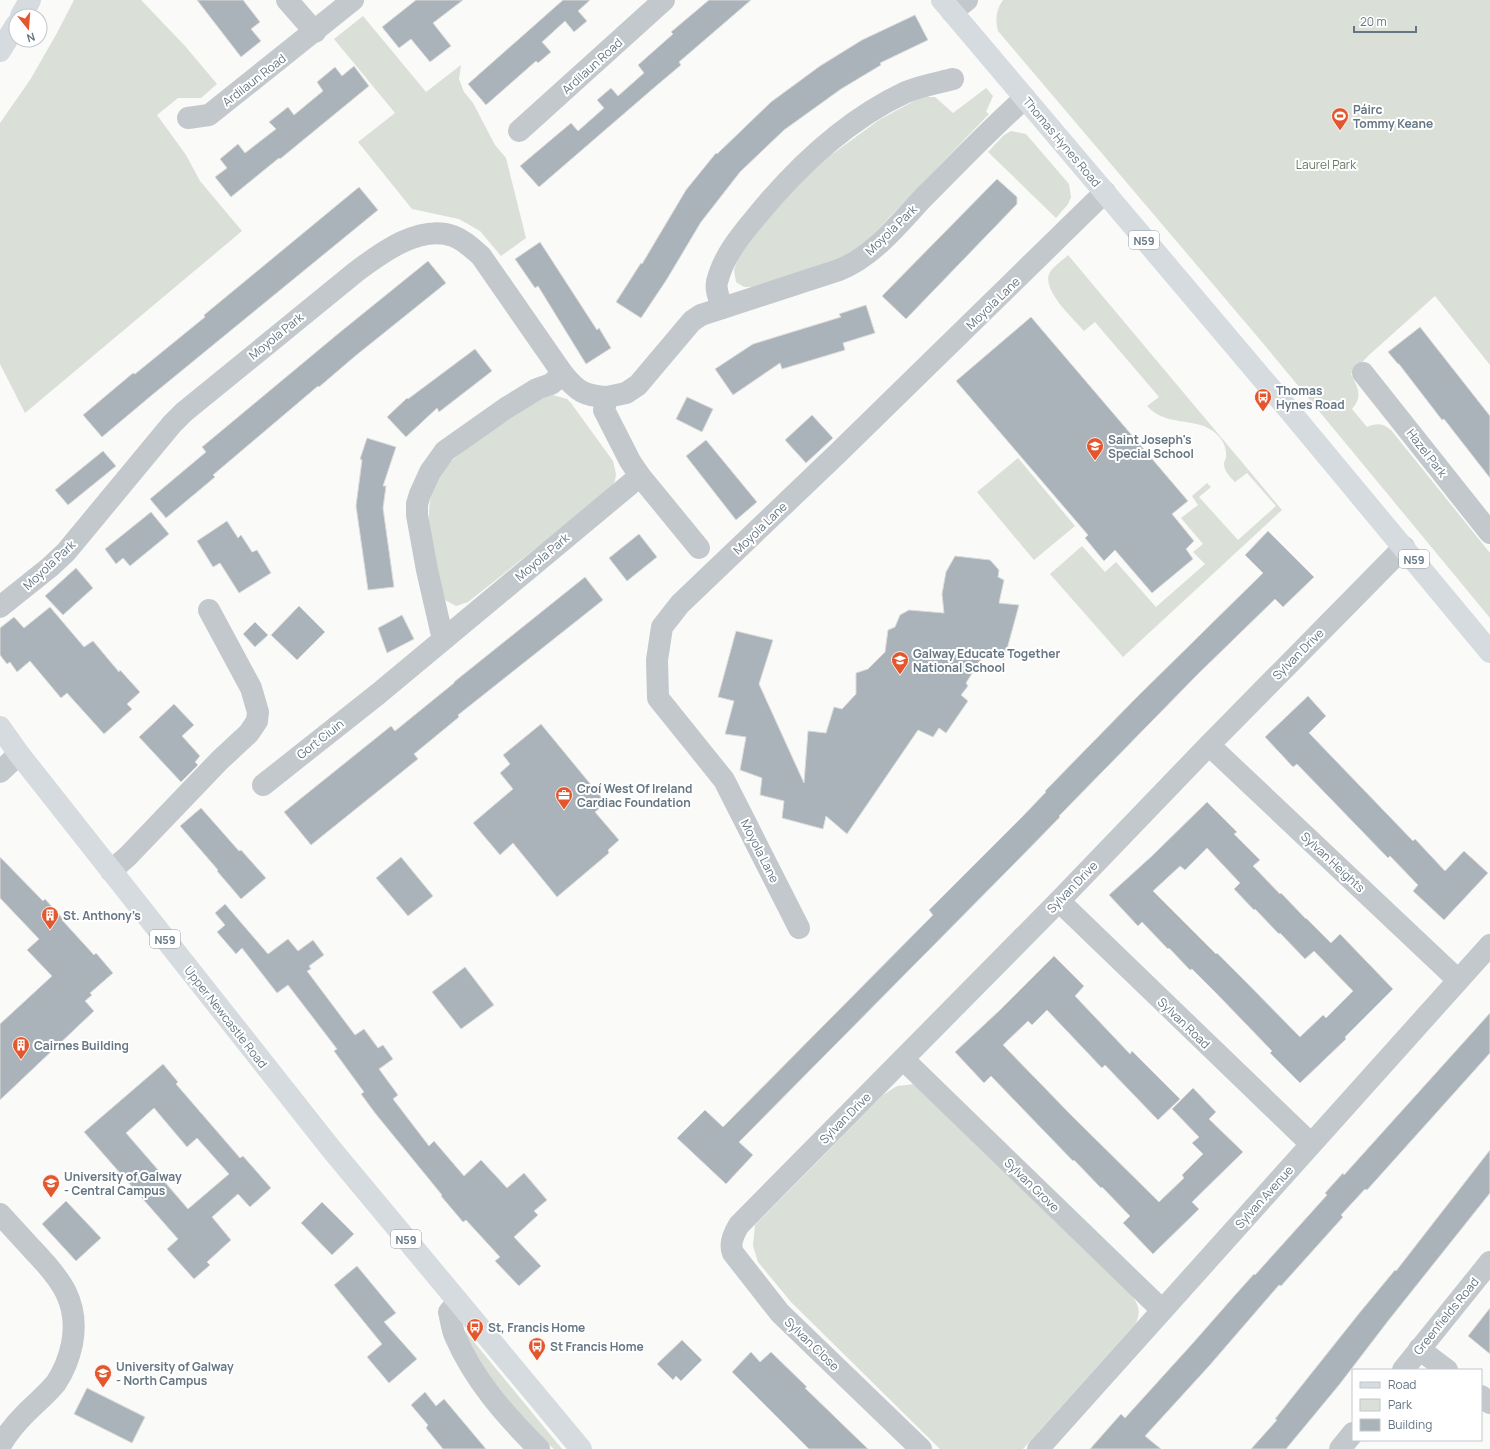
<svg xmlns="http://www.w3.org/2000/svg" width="1490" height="1449" font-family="Manrope,sans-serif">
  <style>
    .green { fill: #dadfd7 }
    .building { fill: #aab3b9; stroke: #dcdcda; fill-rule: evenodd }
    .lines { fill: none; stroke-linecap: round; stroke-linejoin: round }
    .minor { stroke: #c3c8cc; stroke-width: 22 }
    .major { stroke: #d6dbdf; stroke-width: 22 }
    .highway { stroke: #d6dbdf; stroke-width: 22 }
    .labels { text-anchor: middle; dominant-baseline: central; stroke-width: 4; stroke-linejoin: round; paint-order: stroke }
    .shield { fill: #fff; stroke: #939fa8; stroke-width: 1 }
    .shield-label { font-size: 11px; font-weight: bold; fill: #657683 }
    .street-label { font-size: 12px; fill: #657683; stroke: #fff }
    .poi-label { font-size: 12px; font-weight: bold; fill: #657683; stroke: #fff; text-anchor: start }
    .park-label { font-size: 12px; fill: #687a64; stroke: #fff }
  </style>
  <rect width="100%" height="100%" fill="#fafaf8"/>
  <!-- green -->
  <g class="green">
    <path d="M74,0h67l44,46 32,38 -16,14h-23l-21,17 29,40 14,26 42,50 -217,182 -25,-49v-241l30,-43 27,-47z"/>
    <path d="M1003,0h487v365l-55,-69 -66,59 -18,19c7,14 12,22 1,35l15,18c10,-4 15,-4 24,3l99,123v65l-228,-276 -264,-311c-3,-12 -2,-21 5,-31z"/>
    <path d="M363,16l63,76 35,-27 -2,14 5,13 9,11 22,42 11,13 20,80 -25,18 -21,-25 -21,-12 -47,-10 -54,-67 37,-29 -61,-74z"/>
    <path d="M986,88l7,8 -7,16 3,2 -127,132 -14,10 -94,31h-10l-8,-5 -2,-12 3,-9 5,-9 20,-27 43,-48 26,-22 48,-35 42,-23h14l18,16z"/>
    <path d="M1011,131l15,3 43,50 2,13 -3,7 -12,14 -68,-66 16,-17z"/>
    <path d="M1068,255l214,255 -159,147 -73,-83 32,-28 23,26 11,-10 40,45 49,-43 -12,-12 10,-8 -22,-26 17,-13 -6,-9 15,-13 4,4 -12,10 39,43 38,-34 -29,-33 -12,9c-5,-5 -11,-11 -11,-18 0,-2 1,-4 2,-6 1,-12 -4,-20 -13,-27 -19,-14 -47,-4 -66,-25l12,-9 -64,-75 -11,9c-10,-12 -44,-42 -34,-59 4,-6 13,-12 18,-17z"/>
    <path d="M553,395l14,4 4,4 42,58 3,13 -1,7 -3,5 -10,10 -134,106 -12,4 -11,-6c-9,-39 -30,-95 -2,-130 13,-15 30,-27 47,-38 19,-14 40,-31 63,-37z"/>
    <path d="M1018,458l57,68 -41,34 -57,-68z"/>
    <path d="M915,1084l214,207c8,12 13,18 7,32l-113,126h-83l-149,-147 -33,-40 -5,-16 2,-21 128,-130 14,-9z"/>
    <path d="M465,1331l97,118h-8l-36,-32 -31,-37 -26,-48z"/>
  </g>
  <!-- building -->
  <g class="building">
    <path d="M197,0h46l17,22 -9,7 10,12 -20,16z"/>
    <path d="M416,0h47l-30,23 18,23 -21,16 -19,-23 -12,9 -17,-21z"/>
    <path d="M563,0h27l-12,11 9,10 -13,11 -9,-11 -23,21 9,10 -13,11 -2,-2 -50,44 -18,-21z"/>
    <path d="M709,0h42l-72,62 2,3 -25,21 -117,101 -19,-21 51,-43 7,8 26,-23 -7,-8 14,-12 7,8 26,-23 -6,-8 35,-31 -2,-2z"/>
    <path d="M915,15l13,25 -48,23 1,2 -40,24 -57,41 -44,42 -39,50 -34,57 -26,39 -25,-16 25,-39 1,1 44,-74 30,-37 1,1 54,-52 49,-36 42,-26z"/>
    <path d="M354,66l15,20 -89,73 -1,-1 -48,39 -16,-20 12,-9 -7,-9 18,-15 7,9 31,-24 -7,-7 19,-15 6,8 29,-24 -6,-9 18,-15 7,9z"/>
    <path d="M997,179l20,18v7l-111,115 -24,-23z"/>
    <path d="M359,187l19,23 -226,185 -50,42 -19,-22 50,-42 2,1 70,-57 -1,-2z"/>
    <path d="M540,242l57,88 2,-2 12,20 -25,16 -48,-78 -3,2 -20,-29z"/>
    <path d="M428,261l18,22 -92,74 -35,30 -1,-1 -105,89 2,2 -49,41 -16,-19 56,-47 -4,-5 137,-114z"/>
    <path d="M866,305l9,28 -32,10 2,7 -63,19 -2,-6 -47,32 -18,-26 38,-25 88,-27 -2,-3z"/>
    <path d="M1031,317l157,184 -16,13 22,27 -8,8 7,10 -41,34 -37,-43 -11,11 -19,-23 3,-3 -132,-154z"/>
    <path d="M1420,327l70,89v62l-46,-59 -2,1 -43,-56h-1l-10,-12z"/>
    <path d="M475,349l17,22 -53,41 -2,-4 -31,29 -19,-20 20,-19 1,1z"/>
    <path d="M687,397l26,12 -11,23 -26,-13z"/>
    <path d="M812,415l21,23 -27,25 -21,-23z"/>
    <path d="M367,438l29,9 -13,39h3l-3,22 11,79 -26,3 -12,-84 6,-46 -2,-1z"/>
    <path d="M706,440l51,62 -21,18 -50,-64z"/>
    <path d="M103,451l13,15 -48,39 -13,-15z"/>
    <path d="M151,512l18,22 -39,32 -7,-8 -7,6 -11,-15z"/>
    <path d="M227,521l11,17 3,-3 11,17 5,-2 14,23 -32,20 -19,-30 -7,4 -16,-26z"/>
    <path d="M1268,531l46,46 -31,30 -8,-8 -78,76 -138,141 1,1 -47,48 -274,277 14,13 -27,29 -49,-46 28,-28 18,17 210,-212 -4,-5 93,-93 24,-25 -1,-1 91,-93 127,-125 -18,-18z"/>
    <path d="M639,534l18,23 -30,24 -18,-23z"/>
    <path d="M955,556l35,4 9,10 -1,7 6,3 -5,23 20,2 -15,55 -21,-4 -17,27 2,3 -7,9 7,6 -22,32 -7,-5 -6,9 -15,-7 -71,104 -21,-18 -3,13 -41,-11 2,-17 -24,-6 2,-17 -22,-8 6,-33 -21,-3 9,-33 -16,-4 18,-66 37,9 -14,44 45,99 4,-52 18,2 8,-26 8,2 14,-15v-21l12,-4 17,-17 3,-22 7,-3 5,-12 9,-5 35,3 -2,-19 4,-22z"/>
    <path d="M76,568l17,20 -30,27 -18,-19z"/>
    <path d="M585,577l18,23 -145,115 1,2 -45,37 4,5 -107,86 -27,-33 107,-86 4,5 59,-48v-1z"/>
    <path d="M299,606l26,26 -28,28 -26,-25z"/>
    <path d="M50,607l34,40 9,-6 26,31 1,-2 20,22 -13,12 5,5 -28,25 -37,-41 -6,5 -31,-37 -13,11 -7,-10 -3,2 -7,-9v-27l14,-11 10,11z"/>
    <path d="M402,615l12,24 -27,14 -9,-25z"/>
    <path d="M255,622l13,13 -13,12 -12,-13z"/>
    <path d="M1308,696l18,20 -17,17 104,108 2,-2 30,32 19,-20 24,22 -44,47 -31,-29 5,-6 -28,-29 -2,2 -91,-94 -4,3 -28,-30z"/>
    <path d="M174,704l20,21 -12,11 18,20 -5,6 3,3 -17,17 -42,-45z"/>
    <path d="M541,724l65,79 -11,9 24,28 -11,10 1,3 -52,44 -44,-54 -13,12 -27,-32 40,-34 -13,-16 10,-9 -7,-9z"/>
    <path d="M1207,802l30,30 -3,2 26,26 -7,6 27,28 1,-1 25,26v-1l25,25 9,-9 53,55 -48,48 1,2 -46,44 -30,-30 2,-2 -55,-57 -25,-25 -2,1 -21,-22 -1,1 -26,-27 -4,4 -29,-31 44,-40zM1207,848l33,35 -6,6 20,21 1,-1 24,25 1,-1 25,26 9,-8 39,40 -27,27 -3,-3 -23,22 -58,-59 -25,-25 -1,1 -63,-63 27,-25 5,4z"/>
    <path d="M201,808l38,43 2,-1 25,28 -25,21 -24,-28 1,-1 -38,-44z"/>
    <path d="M0,857l43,44 2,-2 18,20 -1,1 32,35 2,-2 17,20 -23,20 2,2 -7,6 9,10 -94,89v-76l52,-48 -25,-26 12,-11 -39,-41z"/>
    <path d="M401,857l32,39 -25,20 -32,-38z"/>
    <path d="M225,904l43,50 20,-15 10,12 15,-11 11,15 -15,11 2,3 -4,2 48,64 9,-6 14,19 5,-3 10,14 -14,10 19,26 -5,4 36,47 5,-5 30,35 17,-16 26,28 17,-15 23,27 -13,11 4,4 -24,22 27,29 -22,20 -24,-25 5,-4 -34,-37 -3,2 -22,-26 1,-1 -67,-82 -14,-19 3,-2 -30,-41 3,-2 -49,-64 -11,8 -35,-45 -6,6 -19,-22 8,-7 -10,-12z"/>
    <path d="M1054,956l30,30 -9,10 55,58 2,-3 48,48 -22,21 -53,-55 -3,3 -55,-58 -15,15 -4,-4 -25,24 69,71 87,86 25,-24 -2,-3 21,-21 -11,-11 7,-6 -27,-28 21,-21 23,24 -7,7 34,33 -51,50 7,7 -46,45 -30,-31 7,-7 -28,-29 -1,1 -27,-28 -1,1 -82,-85 -7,7 -29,-31 45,-42z"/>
    <path d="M465,967l29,38 -33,24 -29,-37z"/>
    <path d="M1490,1013v40l-123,137 -2,-1 -24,26 2,2 -62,69 -2,-1 -70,81 -64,70 16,13h-71l31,-35 4,4 68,-75 43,-49 18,-20 1,1 72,-80 -2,-2 18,-20 1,2z"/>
    <path d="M163,1064l15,18 -2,2 64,74 3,-2 28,32 -21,19 -12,-13 -26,23 19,23 -24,22 3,3 -16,14 -27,-30 11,-10 -94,-107zM154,1108l33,39 10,-9 32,36 -41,35 -31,-36 2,-2 -33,-38z"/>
    <path d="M1490,1150v43l-102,128 -49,64 -53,64h-35l26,-29 -2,-1 86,-108 34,-41 1,1z"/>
    <path d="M66,1201l35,37 -25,23 -34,-37z"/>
    <path d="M322,1202l32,32 -22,21 -31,-32z"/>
    <path d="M357,1266l39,47 -12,9 33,37 -28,24 -22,-26 15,-13 -48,-59z"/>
    <path d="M1490,1308v46l-22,-18z"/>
    <path d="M682,1340l20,20 -21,21 -5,-5 -3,4 -16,-16z"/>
    <path d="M751,1352l9,10 11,-10 36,35 -2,1 63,61h-59l-77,-77z"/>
    <path d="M87,1388l58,29 -13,26 -58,-29z"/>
    <path d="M425,1392l11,14 8,-7 42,50h-43l-17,-21 2,-3 -17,-20z"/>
  </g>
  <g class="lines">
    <!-- minor -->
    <g class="minor">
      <path d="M287,0l28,32"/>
      <path d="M952,12l15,-12"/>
      <path d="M188,118l21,-3 144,-115"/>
      <path d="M519,131l145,-131"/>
      <path d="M722,308c-2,-8 -7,-18 -5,-26 6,-25 23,-46 39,-65 40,-49 92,-98 150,-125 15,-6 31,-9 47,-13"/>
      <path d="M1363,373l127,160"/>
      <path d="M607,397l19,-4 12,-8 54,-64 9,-6 138,-45c33,-13 58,-44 82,-70 34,-34 68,-70 104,-102"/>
      <path d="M0,607l50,-40 16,-15 106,-128 12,-12 173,-141c24,-18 63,-47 96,-35 11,4 19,12 28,20l82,118c14,17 21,22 44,23l-3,13 26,51 10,15 59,72"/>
      <path d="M445,638l-4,-7 -14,-61 -10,-55v-11l3,-10 10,-22 15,-21 61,-43 31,-19 14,-5 12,-10"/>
      <path d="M1209,745l249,235"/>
      <path d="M0,772l19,-18"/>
      <path d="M263,785l115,-91 262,-218"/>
      <path d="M111,871l17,-15 92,-96 29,-27 8,-12 1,-9 -7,-24 -42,-78"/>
      <path d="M1059,901l252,243"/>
      <path d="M799,928l-75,-148 -66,-82 -1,-38 5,-33 18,-23 157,-150 268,-262"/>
      <path d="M903,1059l259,251"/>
      <path d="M0,1214c11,12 22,24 33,36 27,28 47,52 39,94 -3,14 -8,27 -16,39 -9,11 -20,20 -30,30 -10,10 -19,21 -26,33"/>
      <path d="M458,1302l-9,10c2,8 3,17 6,24 19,44 50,79 84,113"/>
      <path d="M1419,1349l28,21"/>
      <path d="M1403,1370l87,-108"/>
      <path d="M1481,1396l9,7"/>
      <path d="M921,1449l-141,-136 -47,-60c-4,-9 1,-20 6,-28l320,-324 150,-156 195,-198"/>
      <path d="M1038,1449l452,-504"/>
      <path d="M1340,1449l13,-16"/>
    </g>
    <!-- major -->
    <g class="major">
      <path d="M942,0l347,410 201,242"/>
      <path d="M0,727l19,27 313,396 249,299"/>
    </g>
    <!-- highway -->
    <g class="highway">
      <path d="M21,16l9,-16"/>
      <path d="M0,51l16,-26"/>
    </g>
  </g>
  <!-- icons -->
  <defs>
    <g id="stadium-pin" transform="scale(0.9)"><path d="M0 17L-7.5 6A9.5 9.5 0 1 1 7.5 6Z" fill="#e4572e" stroke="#fff"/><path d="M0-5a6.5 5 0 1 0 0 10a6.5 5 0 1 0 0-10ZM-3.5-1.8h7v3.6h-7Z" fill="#fff"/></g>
    <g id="bus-pin" transform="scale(0.9)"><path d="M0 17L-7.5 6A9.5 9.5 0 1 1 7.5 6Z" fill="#e4572e" stroke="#fff"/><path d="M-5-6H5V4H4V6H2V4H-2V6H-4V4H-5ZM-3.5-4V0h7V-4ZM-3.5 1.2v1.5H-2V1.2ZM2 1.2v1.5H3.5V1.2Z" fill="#fff"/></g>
    <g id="school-pin" transform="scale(0.9)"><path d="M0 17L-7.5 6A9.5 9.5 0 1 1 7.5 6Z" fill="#e4572e" stroke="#fff"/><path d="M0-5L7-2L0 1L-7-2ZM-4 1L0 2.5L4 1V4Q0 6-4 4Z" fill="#fff"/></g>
    <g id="office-pin" transform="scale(0.9)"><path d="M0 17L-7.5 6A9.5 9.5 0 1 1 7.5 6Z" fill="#e4572e" stroke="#fff"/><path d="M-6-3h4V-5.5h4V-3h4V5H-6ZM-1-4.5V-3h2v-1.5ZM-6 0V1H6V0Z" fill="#fff"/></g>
    <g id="building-pin" transform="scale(0.9)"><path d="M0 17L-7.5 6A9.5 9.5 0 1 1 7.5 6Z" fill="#e4572e" stroke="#fff"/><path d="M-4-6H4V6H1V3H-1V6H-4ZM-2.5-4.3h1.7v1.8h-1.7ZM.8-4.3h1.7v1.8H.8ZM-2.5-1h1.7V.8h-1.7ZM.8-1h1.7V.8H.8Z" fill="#fff"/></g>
    <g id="university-pin" transform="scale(0.9)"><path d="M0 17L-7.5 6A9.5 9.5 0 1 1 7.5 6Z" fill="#e4572e" stroke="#fff"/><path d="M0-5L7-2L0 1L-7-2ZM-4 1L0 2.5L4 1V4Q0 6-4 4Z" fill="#fff"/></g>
  </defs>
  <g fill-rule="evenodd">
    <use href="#stadium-pin" x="1340" y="116"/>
    <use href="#bus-pin" x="1263" y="397"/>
    <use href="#school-pin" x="1095" y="446"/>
    <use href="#school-pin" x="900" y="660"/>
    <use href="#office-pin" x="564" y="795"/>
    <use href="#building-pin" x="50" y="915"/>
    <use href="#building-pin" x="21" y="1045"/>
    <use href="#university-pin" x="51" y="1183"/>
    <use href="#bus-pin" x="475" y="1327"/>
    <use href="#bus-pin" x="537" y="1346"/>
    <use href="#university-pin" x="103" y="1373"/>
  </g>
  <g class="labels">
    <!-- shield labels -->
    <g class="shield">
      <rect x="1129" y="231" width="30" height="18" rx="3"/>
      <rect x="1399" y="550" width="30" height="18" rx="3"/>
      <rect x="150" y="930" width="30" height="18" rx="3"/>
      <rect x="391" y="1230" width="30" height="18" rx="3"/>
    </g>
    <g class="shield-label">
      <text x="1144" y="240">N59</text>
      <text x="1414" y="559">N59</text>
      <text x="165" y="939">N59</text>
      <text x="406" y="1239">N59</text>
    </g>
    <!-- street labels -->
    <g class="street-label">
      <text transform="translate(592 66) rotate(-42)">Ardilaun Road</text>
      <text transform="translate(254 80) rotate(-38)">Ardilaun Road</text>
      <text transform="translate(1062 142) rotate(50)">Thomas Hynes Road</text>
      <text transform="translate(891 230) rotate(-44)">Moyola Park</text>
      <text transform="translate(993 303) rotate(-44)">Moyola Lane</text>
      <text transform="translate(276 336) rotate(-39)">Moyola Park</text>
      <text transform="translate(1427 453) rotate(52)">Hazel Park</text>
      <text transform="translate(760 528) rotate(-44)">Moyola Lane</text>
      <text transform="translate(542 557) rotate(-40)">Moyola Park</text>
      <text transform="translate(49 565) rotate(-43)">Moyola Park</text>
      <text transform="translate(1298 654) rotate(-45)">Sylvan Drive</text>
      <text transform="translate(320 739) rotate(-38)">Gort Ciuin</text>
      <text transform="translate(760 851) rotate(63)">Moyola Lane</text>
      <text transform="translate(1333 862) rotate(43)">Sylvan Heights</text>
      <text transform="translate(1072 887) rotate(-46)">Sylvan Drive</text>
      <text transform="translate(226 1017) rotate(52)">Upper Newcastle Road</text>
      <text transform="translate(1184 1023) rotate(44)">Sylvan Road</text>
      <text transform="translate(845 1118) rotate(-45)">Sylvan Drive</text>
      <text transform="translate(1032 1185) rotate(44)">Sylvan Grove</text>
      <text transform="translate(1264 1197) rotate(-48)">Sylvan Avenue</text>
      <text transform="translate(1446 1316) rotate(-51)">Greenfields Road</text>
      <text transform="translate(812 1344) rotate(44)">Sylvan Close</text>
    </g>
    <!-- poi labels -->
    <g class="poi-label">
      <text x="1353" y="109">Páirc<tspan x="1353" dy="14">Tommy Keane</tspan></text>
      <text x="1276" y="390">Thomas<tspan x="1276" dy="14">Hynes Road</tspan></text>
      <text x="1108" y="439">Saint Joseph's<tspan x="1108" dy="14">Special School</tspan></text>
      <text x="913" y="653">Galway Educate Together<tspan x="913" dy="14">National School</tspan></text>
      <text x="577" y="788">Croí West Of Ireland<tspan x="577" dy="14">Cardiac Foundation</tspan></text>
      <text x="63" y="915">St. Anthony’s</text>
      <text x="34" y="1045">Cairnes Building</text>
      <text x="64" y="1176">University of Galway<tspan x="64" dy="14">- Central Campus</tspan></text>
      <text x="488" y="1327">St, Francis Home</text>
      <text x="550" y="1346">St Francis Home</text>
      <text x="116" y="1366">University of Galway<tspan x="116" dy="14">- North Campus</tspan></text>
    </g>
    <!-- park labels -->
    <g class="park-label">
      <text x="1326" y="164">Laurel Park</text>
    </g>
  </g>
  <!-- legend -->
  <rect x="1352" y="1369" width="130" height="72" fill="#ffffff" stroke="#c1c8cd"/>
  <rect x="1360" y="1382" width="20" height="6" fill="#d6dbdf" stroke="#c1c8cd"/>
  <text x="1388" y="1389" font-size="12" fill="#657683">Road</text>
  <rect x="1360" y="1399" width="20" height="12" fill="#dadfd7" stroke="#c1c8cd"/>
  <text x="1388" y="1409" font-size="12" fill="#657683">Park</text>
  <rect x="1360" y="1419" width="20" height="12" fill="#aab3b9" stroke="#c1c8cd"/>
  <text x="1388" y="1429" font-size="12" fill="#657683">Building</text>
  <!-- north arrow -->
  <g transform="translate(28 28) rotate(163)"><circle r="19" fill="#ffffff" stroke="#c1c8cd"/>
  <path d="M0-3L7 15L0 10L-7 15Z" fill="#e4572e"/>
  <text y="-6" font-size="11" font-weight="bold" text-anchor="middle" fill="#657683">N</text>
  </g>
  <!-- scale -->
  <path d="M1354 26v6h62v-6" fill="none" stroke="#657683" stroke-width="2"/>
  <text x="1360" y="26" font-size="12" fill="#657683" stroke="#ffffff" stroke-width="3" paint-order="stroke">20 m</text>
</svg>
